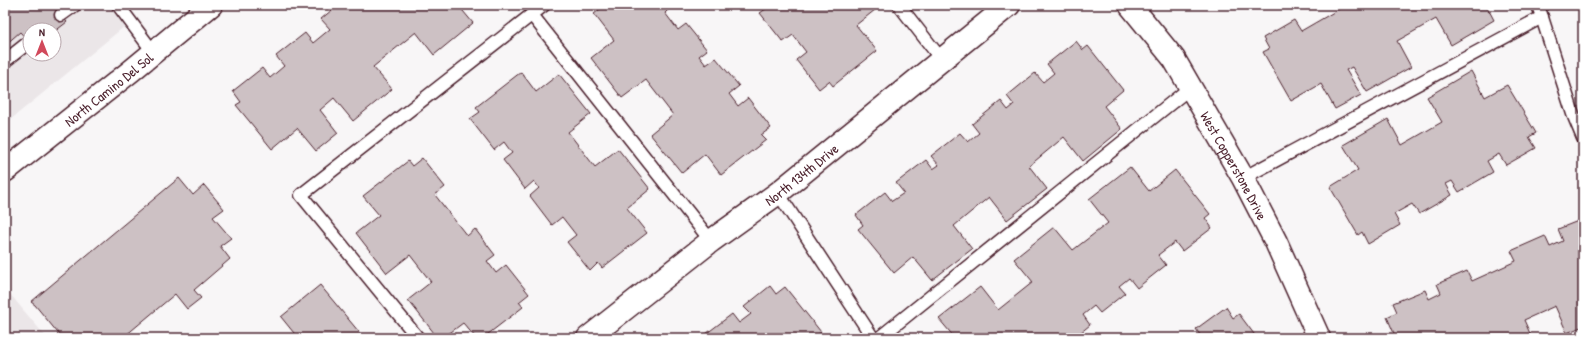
<svg xmlns="http://www.w3.org/2000/svg" width="1588" height="343" font-family="'Patrick Hand',sans-serif">
  <style>
    .built { fill: #ebe6e8; fill-rule: evenodd }
    .building { fill: #cdc1c4; stroke: #4a1f2b }
    .lines { fill: none; stroke-linecap: round; stroke-linejoin: round }
    .service-casing { stroke: #4a1f2b; stroke-width: 15 }
    .minor-casing { stroke: #4a1f2b; stroke-width: 25 }
    .tertiary-casing { stroke: #4a1f2b; stroke-width: 25 }
    .service { stroke: #fff; stroke-width: 12 }
    .minor { stroke: #fff; stroke-width: 22 }
    .tertiary { stroke: #fff; stroke-width: 22 }
    .labels { text-anchor: middle; dominant-baseline: central; stroke-width: 3; stroke-linejoin: round; paint-order: stroke }
    .street-label { font-size: 14px; fill: #4a1f2b; stroke: #fff }
  </style>
  <rect width="100%" height="100%" fill="#f8f6f7"/>
  <filter id="ink" filterUnits="userSpaceOnUse"><feTurbulence type="fractalNoise" baseFrequency=".025" numOctaves="2"/><feDisplacementMap in="SourceGraphic" scale="8" xChannelSelector="R" yChannelSelector="G"/><feConvolveMatrix kernelMatrix="1 2 1 2 8 2 1 2 1" color-interpolation-filters="sRGB"/></filter>
  <g filter="url(#ink)">
    <!-- built -->
    <g class="built">
      <path d="M5,5h104l16,21 -120,98zM30,30h24v24h-24z"/>
      <path d="M5,288l20,24 22,26h-42z"/>
    </g>
    <!-- building -->
    <g class="building">
      <path d="M5,5h47l15,17 -13,10v-2h-24v13l-10,-11 -15,13z"/>
      <path d="M338,5h120l15,18 -39,32 -18,-23 -43,35 19,22 -39,32 -19,-23 -14,12 18,23 -22,18 -19,-23 -25,21 -36,-44 5,-3 -8,-11 29,-23 8,10 14,-12 -8,-10 29,-23 8,10 17,-14 -9,-10z"/>
      <path d="M605,5h68l-8,8 13,17 8,-6 21,26 -8,6 7,9 10,-7 23,28 -10,8 9,12 10,-8 23,30 -10,7 5,5 -45,35 -16,-21 -23,19 -32,-39 23,-19 -27,-35 -24,18 -31,-40 23,-18 -20,-26z"/>
      <path d="M769,5h110l1,1 -24,19 21,26 -44,35 -4,-5 -10,8 -23,-29 10,-8 -13,-17 -10,7 -23,-29 10,-7z"/>
      <path d="M1346,5h140l8,15 -43,25 -15,-26 -39,22 14,26 -44,25 -15,-25 -6,3 15,25 -26,14 -14,-25 -30,17 -28,-49 6,-3 -6,-11 31,-18 7,11z"/>
      <path d="M1076,41l7,9 5,-4 35,44 -19,16 18,23 -39,32 -19,-24 -35,29 18,23 -40,31 -18,-23 -35,29 18,23 -40,31 -19,-23 -19,16 -36,-44 5,-4 -7,-10 29,-23 7,9 12,-8 -8,-10 30,-23 7,9 6,-4 -8,-9 29,-23 8,9 11,-9 -7,-9 29,-23 7,9 6,-5 -7,-9 28,-23 8,9 11,-9 -7,-9z"/>
      <path d="M1471,71l14,26 22,-12 29,48 -7,4 7,11 -30,17 -7,-11 -12,7 6,11 -34,20 -7,-11 -6,3 6,11 -33,19 -7,-10 -18,10 6,11 -32,19 -6,-12 -4,3 -28,-48 28,-17 -15,-25 45,-26 14,26 40,-23 -15,-25z"/>
      <path d="M521,72l15,20 23,-18 32,40 -23,18 27,35 23,-18 32,40 -23,19 20,25 -45,35 -4,-5 -8,8 -23,-29 9,-7 -14,-18 -10,8 -22,-29 9,-8 -5,-7 -9,8 -22,-29 9,-7 -8,-11 -10,8 -24,-31 10,-7 -4,-5z"/>
      <path d="M422,158l23,29 -10,8 32,41 8,-7 20,26 -8,6 9,12 10,-8 23,29 -10,8 4,5 -40,31h-7l-13,-15 -20,15h-5l-30,-38 23,-18 -21,-27 -23,18 -31,-40 23,-18 -16,-19 45,-35 4,5z"/>
      <path d="M1130,167l19,24 26,-21 35,44 -5,4 7,10 -30,23 -7,-9 -17,13 8,10 -29,23 -8,-10 -10,8 6,7 -25,20 -6,-7 -11,9 7,10 -16,13h-119l-16,-19 41,-32 18,23 35,-28 -19,-23 40,-32 19,23 35,-27 -19,-24z"/>
      <path d="M179,178l14,17 11,-10 20,24 -11,8 18,21 -11,8 10,13 -36,31 7,8 -14,11 -12,-15 -50,42 2,2h-65l-27,-33 -4,-3z"/>
      <path d="M1583,219v107l-16,7 -12,-27 -31,14 8,18h-136l-9,-21 10,-5 -4,-9 32,-13 4,9 12,-6 -4,-9 30,-13 5,10 44,-20 -5,-10 34,-15 5,11 13,-6 -5,-12z"/>
      <path d="M320,285l44,53h-66l-17,-21z"/>
      <path d="M770,286l6,8 9,-7 36,45 -8,6 -111,-1 30,-23 7,9 12,-9 -7,-7z"/>
      <path d="M1226,307l7,11 6,-4 18,24h-55l-6,-9z"/>
    </g>
    <g class="lines">
      <!-- service casing -->
      <g class="service-casing">
        <g id="service">
          <path d="M118,5l36,48"/>
          <path d="M899,5l42,54"/>
          <path d="M1538,5l35,109 10,24"/>
          <path d="M61,15l14,-10"/>
          <path d="M532,15l179,226"/>
          <path d="M5,61l24,-19"/>
          <path d="M1243,178l299,-161"/>
          <path d="M778,193l95,145"/>
          <path d="M418,338l-117,-143 243,-190"/>
          <path d="M879,338l312,-251"/>
        </g>
      </g>
      <!-- minor casing -->
      <g class="minor-casing">
        <g id="minor">
          <path id="s1" d="M1130,5l44,54 69,119 33,64 43,96"/>
          <path id="s2" d="M588,338l123,-97 67,-48 231,-188"/>
        </g>
      </g>
      <!-- tertiary casing -->
      <g class="tertiary-casing">
        <g id="tertiary">
          <path id="s3" d="M5,171l126,-100 80,-66"/>
        </g>
      </g>
      <!-- service -->
      <use href="#service" class="service"/>
      <!-- minor -->
      <use href="#minor" class="minor"/>
      <!-- tertiary -->
      <use href="#tertiary" class="tertiary"/>
    </g>
  </g>
  <g class="labels">
    <!-- street labels -->
    <g class="street-label">
      <text stroke="none"><textPath href="#s3" startOffset="132">North Camino Del Sol</textPath></text>
      <text stroke="none"><textPath href="#s1" startOffset="192">West Copperstone Drive</textPath></text>
      <text stroke="none"><textPath href="#s2" startOffset="269">North 134th Drive</textPath></text>
    </g>
  </g>
  <!-- margin -->
  <rect width="1588" height="343" fill="none" stroke="#fff" stroke-width="20"/>
  <rect x="10" y="10" width="1568" height="323" fill="none" stroke="#4a1f2b" stroke-width="1.5" filter="url(#ink)"/>
  <!-- north arrow -->
  <g transform="translate(42 42)"><circle r="19" fill="#ffffff" stroke="#b7a5aa"/>
  <path d="M0-3L7 15L0 10L-7 15Z" fill="#d1495b"/>
  <text y="-6" font-size="11" font-weight="bold" text-anchor="middle" fill="#4a1f2b">N</text>
  </g>
</svg>
